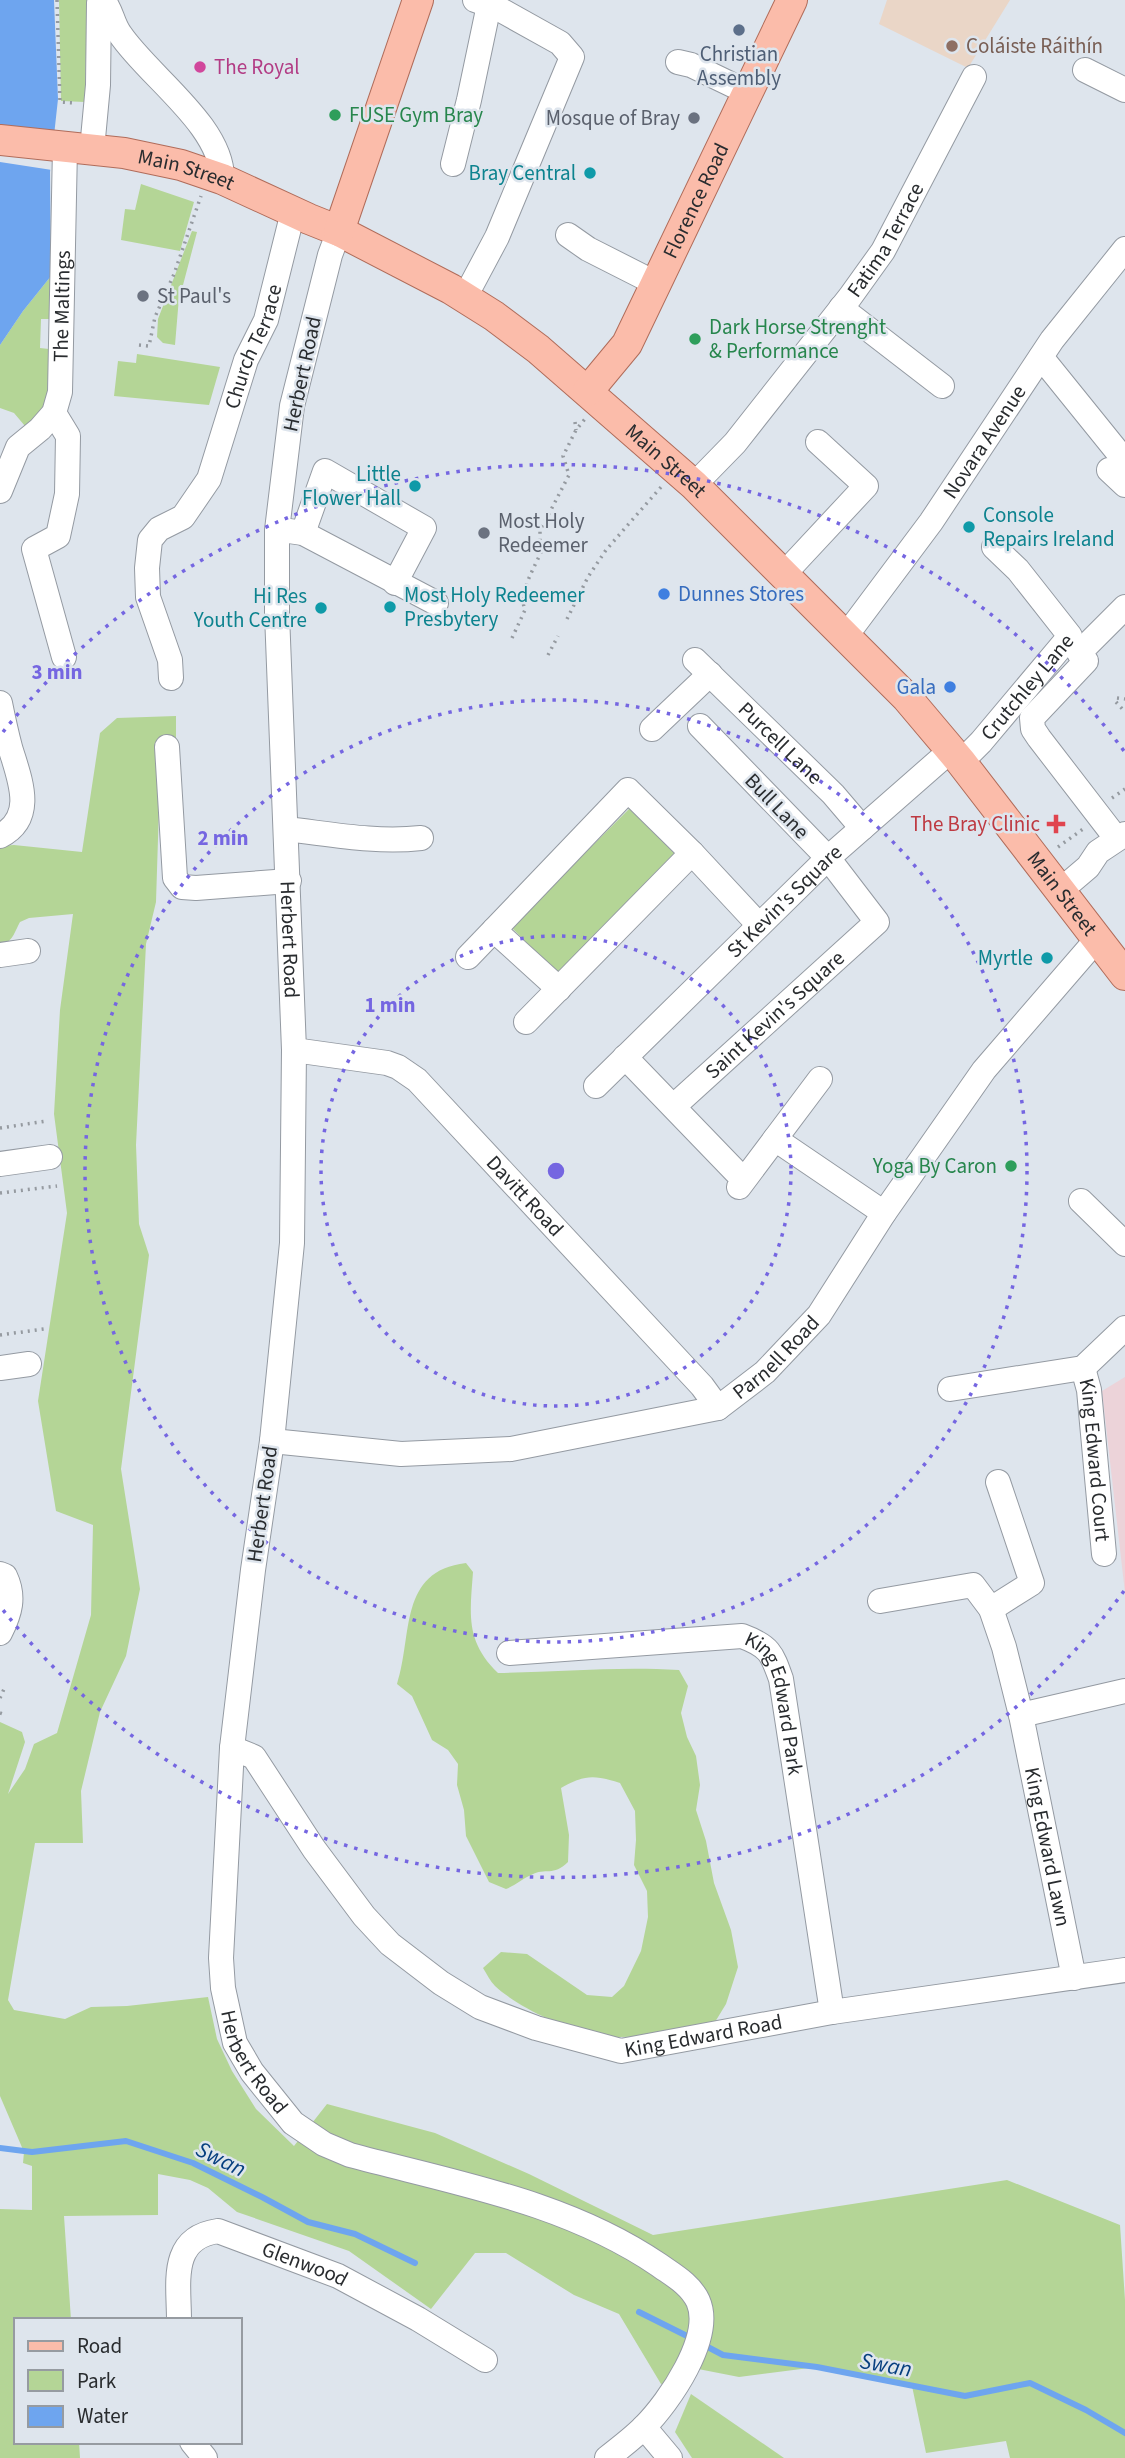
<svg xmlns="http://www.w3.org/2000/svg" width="1125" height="2458" font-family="'Source Sans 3',sans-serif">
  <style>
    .education { fill: #ead6c7 }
    .medical { fill: #ecd3d9 }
    .green { fill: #b4d596 }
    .water { fill: #6ea5ef }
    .pier { fill: #dee5ed }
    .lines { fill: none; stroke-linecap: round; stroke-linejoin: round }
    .stream { stroke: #6ea5ef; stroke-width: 6 }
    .minor-casing { stroke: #949aa2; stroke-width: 26 }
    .major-casing { stroke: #b06c5a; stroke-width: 32 }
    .path { stroke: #959aa0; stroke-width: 3.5; stroke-dasharray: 2 5; stroke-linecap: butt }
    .minor { stroke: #fff; stroke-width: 24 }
    .major { stroke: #fbbcaa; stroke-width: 30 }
    .ring { fill: none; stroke: #7566e1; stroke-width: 3.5; stroke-dasharray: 3.5 7 }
    .service-dot { fill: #5c6f8a; stroke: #dee5ed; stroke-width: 2.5 }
    .education-dot { fill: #8d6e63; stroke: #dee5ed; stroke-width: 2.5 }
    .hotel-dot { fill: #d1479c; stroke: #dee5ed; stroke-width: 2.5 }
    .leisure-dot { fill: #2e9e5b; stroke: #dee5ed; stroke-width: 2.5 }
    .worship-dot { fill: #6b7280; stroke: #dee5ed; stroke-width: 2.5 }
    .culture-dot { fill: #0f9aa8; stroke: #dee5ed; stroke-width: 2.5 }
    .shop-dot { fill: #3f7fe0; stroke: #dee5ed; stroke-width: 2.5 }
    .health-dot { fill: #e0444e; stroke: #dee5ed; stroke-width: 2.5 }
    .labels { text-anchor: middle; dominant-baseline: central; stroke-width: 5; stroke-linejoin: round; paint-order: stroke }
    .education-label { font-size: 21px; fill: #785e54; stroke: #dee5ed; text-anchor: start }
    .service-label { font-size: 21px; fill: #4e5e75; stroke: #dee5ed }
    .hotel-label { font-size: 21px; fill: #b23c85; stroke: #dee5ed; text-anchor: start }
    .leisure-label { font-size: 21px; fill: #27864d; stroke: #dee5ed; text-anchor: start }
    .worship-label { font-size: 21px; fill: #5b616d; stroke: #dee5ed; text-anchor: start }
    .street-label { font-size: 21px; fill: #292c2f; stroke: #dee5ed }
    .culture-label { font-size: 21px; fill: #0d838f; stroke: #dee5ed; text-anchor: end }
    .shop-label { font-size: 21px; fill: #366cbe; stroke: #dee5ed; text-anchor: start }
    .health-label { font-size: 21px; fill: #be3a42; stroke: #dee5ed; text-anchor: end }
    .water-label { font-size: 23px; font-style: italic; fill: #063f7f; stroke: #dee5ed }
    .centre { fill: #7566e1; stroke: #dee5ed; stroke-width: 3.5 }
    .ring-label { font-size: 21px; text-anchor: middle; font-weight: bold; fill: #7566e1; stroke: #dee5ed; stroke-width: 5; stroke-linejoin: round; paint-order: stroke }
  </style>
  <rect width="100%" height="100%" fill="#dee5ed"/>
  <!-- education -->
  <path class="education" d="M887,0h123l-42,68 -89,-44z"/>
  <!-- medical -->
  <path class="medical" d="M1125,1377v216l-23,-202z"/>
  <!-- green -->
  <g class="green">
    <path d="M59,0h28l-2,102 -24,-1z"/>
    <path d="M141,184l53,18 -14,49 -59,-11 4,-31 10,1z"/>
    <path d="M192,231l5,1 -14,53h-3l-5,60 -12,-2 -6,-6 1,-18z"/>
    <path d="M51,276v43h-10l-1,29 9,1 -2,56 -4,7 -18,14 -11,-13 -14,-5v-63l23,-34z"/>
    <path d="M137,354l83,13 -11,38 -95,-9 4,-35 18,2z"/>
    <path d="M176,716v28h-15l-5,158 -10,42 -10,201 3,79 10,31 -28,214 19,120 -14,67 -26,56 -19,79 2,52h-48l-27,157 6,10 51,9 26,-12 36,-1 81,-9 9,42 15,32 24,38 38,37 33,-42 108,29 94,41 124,61 354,-55 113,45 5,75v158h-115l-4,-17 -80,12 -14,-67 -95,-19 -78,10 -51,-10 -2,13 -25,4 -42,-70 -45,-19 -68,-42h-31l-44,56 -82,-58 -112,-39 -29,-24 -18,-8 -32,-6v41l-94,1 7,104h-55v122h63l1,16h-80v-249l32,1v-44l-9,-3 1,-11 -24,-56v-374l22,10 3,10 -17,52 17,-25 9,-25 23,-11 34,-118 2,-90 -37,-14 -18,-110 29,-188 -13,-99 6,-104 13,-96 -44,4 -9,4c-6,11 -7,20 -20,23v-99l14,-1 68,7 18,-119 17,-15z"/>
    <path d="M630,808l46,47 -119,118 -46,-46z"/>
    <path d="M466,1563l7,9c-3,42 -8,69 25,101 60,-1 120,-7 181,-3l9,16 -7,27 6,24 9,19 4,29 -4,25 10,31 8,42 17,47 7,37 -12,37 -11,18c-31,7 -63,15 -96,15 -37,0 -97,-26 -124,-51 -5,-5 -8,-12 -12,-18l18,-16 26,2 60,41 25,2 12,-11 17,-35 7,-34 -1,-26 -13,-26 2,-25 -1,-29 -15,-28c-26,-8 -34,-9 -59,5l8,47 -1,27c-15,15 -22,5 -37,13 -9,4 -15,10 -25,14l-17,-7 -23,-46 -2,-26 -7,-25 1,-21 -10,-14 -16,-10 -20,-44 -15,-12c16,-49 1,-113 69,-121z"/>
    <path d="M691,2394l93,64h-92l-17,-26z"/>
  </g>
  <!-- water -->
  <path class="water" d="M0,0h54l4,99 -8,73 1,104 -28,35 -23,34z"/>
  <!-- pier -->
  <path class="pier" d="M0,126l56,7 -4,37 -52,-8z"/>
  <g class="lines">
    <!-- stream -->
    <g class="stream">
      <path d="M0,2148l32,4 94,-11 67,22 69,34 46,25 47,12 60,29"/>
      <path d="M639,2312l54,27"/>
      <path d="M702,2344l21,11 94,12 148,29 65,-13 56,27 39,23"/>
    </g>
    <!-- minor casing -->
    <g class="minor-casing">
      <g id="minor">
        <path d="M103,0c9,11 9,23 17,34 28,42 103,92 102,145"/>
        <path d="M678,62l13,3 56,27"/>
        <path d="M1085,70l40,20"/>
        <path d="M92,149l6,-64 1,-82"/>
        <path d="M453,164l16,-64 20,-95 -14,-5"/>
        <path id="s1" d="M339,231l-9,24 -38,151 -15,124v84l17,436 -2,193 -20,198 -19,129 -21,178 -11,210 2,30 12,55 17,29 41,51 31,21 26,11c105,28 217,47 309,110 14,10 31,19 39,36 16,36 -29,101 -54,126 -11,11 -24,21 -37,31"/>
        <path d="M568,235l20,14 67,34"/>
        <path d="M465,297l32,-60 75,-180 -12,-14 -61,-34"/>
        <path d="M841,308l101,78"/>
        <path d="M1041,357l84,104"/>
        <path d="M54,413l14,23 -1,58 -9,42 -24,13 30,108"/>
        <path d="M1109,470l16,15"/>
        <path id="s2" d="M694,485l41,-42 115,-146 33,-46 91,-174"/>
        <path id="s3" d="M0,491l18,-44 22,-18 14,-16 6,-21 5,-244"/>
        <path d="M289,531l14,2 133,70"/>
        <path d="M303,533l22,-62 99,57 -29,55"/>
        <path d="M783,575l83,-89 -48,-44"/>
        <path id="s4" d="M845,637l86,-115 121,-182 73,-91"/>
        <path id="s5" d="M695,660l138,134 29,34"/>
        <path id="s6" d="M171,678l-1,-18 -22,-63 -1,-29 3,-28 9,-11 24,-12 26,-38 37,-119 20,-40 27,-108"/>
        <path d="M0,703c3,15 6,29 10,44 9,31 27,70 -10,89"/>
        <path d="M652,729l58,-55"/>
        <path d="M167,747l8,131 7,9 14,1 93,-7"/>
        <path id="s7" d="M961,762l20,-20 89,-106 -52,-66 -24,-23"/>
        <path d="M286,829c45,5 89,14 135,9"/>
        <path d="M1116,838l-77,-100 -6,-9 -1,-11 54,-57 -7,-8 46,-46"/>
        <path d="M1061,890l27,-23 10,-15 27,-18"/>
        <path d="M0,955l28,-4"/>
        <path d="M468,957l26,-27"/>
        <path d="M559,989l-65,-59 134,-140 64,63 67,72"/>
        <path d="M526,1022l166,-169"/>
        <path id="s8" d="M294,1050l93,13 11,4 19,13 285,306 16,22"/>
        <path d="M625,1057l111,115"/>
        <path id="s9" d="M596,1086l232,-228 122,-107"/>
        <path id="s10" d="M674,1106l203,-184 -49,-64 -128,-132"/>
        <path d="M775,1139l109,74"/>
        <path d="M0,1164l50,-7"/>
        <path d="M739,1187l81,-108"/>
        <path d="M1081,1201l44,43"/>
        <path d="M0,1368l29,-4"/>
        <path id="s11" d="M1083,1368l6,22 15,164"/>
        <path d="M950,1389l133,-21 42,-40"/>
        <path id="s12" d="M272,1441l129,13 110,-5 207,-41 47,-36 54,-57 65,-102 100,-143 114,-132"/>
        <path d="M0,1574l5,2c10,21 5,37 -5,57"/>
        <path id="s13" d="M880,1601l93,-16 18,24 13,38 17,68 53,263"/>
        <path d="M991,1609l41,-26 -34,-101"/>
        <path id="s14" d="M509,1653l233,-17c27,10 30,17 39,43l51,333"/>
        <path d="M1021,1715l104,-24"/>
        <path id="s15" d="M232,1748l22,9 60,92 50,67 26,28 51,39 39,24 56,21 85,23 211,-39 293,-42"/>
        <path id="s16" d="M179,2320c0,-37 -10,-82 39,-89l120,45 80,43 67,41"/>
        <path d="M644,2427l26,31"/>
        <path d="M192,2442l13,16"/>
      </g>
    </g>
    <!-- major casing -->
    <g class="major-casing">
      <g id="major">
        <path id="s17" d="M0,140l124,13 57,12 41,14 87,40 30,12 112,58 43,27 44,33 156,136 213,213 54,64 164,213"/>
        <path d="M339,231l79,-231"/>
        <path id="s18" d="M588,391l39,-47 165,-344"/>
      </g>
    </g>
    <!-- path -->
    <g class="path">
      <path d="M57,0l3,102 15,1"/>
      <path d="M139,345l10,1 6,-29 19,-43 27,-78"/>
      <path d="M575,422l1,8"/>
      <path d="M567,619l21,-42 18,-27 55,-63"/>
      <path d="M512,638l13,-28c-7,-17 9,-41 16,-58l2,-7 -3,-5v-9l29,-56 -6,-19 13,-26 9,-11"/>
      <path d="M548,655l10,-19"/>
      <path d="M1117,698l8,1"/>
      <path d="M1116,702l9,10"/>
      <path d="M1112,798l13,-9"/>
      <path d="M1058,847l25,-18"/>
      <path d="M0,1128l47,-7"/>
      <path d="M0,1193l57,-7"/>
      <path d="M0,1335l44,-6"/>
      <path d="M0,1698l4,-9"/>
      <path d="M0,1713l3,1"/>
    </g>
    <!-- minor -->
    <use href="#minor" class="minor"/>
    <!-- major -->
    <use href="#major" class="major"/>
  </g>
  <!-- distance rings -->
  <g class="ring">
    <circle cx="556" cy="1171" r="235"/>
    <circle cx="556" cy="1171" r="471"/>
    <path d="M1124 1591A706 706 0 0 1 3 1610M3 732A706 706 0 0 1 1124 751"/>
  </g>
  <!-- markers -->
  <circle class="service-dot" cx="739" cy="30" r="7"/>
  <circle class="education-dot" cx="952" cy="46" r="7"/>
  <circle class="hotel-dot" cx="200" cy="67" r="7"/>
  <g class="leisure-dot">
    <circle cx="335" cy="115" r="7"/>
    <circle cx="695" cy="339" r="7"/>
    <circle cx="1011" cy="1166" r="7"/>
  </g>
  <g class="worship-dot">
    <circle cx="694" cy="118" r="7"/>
    <circle cx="143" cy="296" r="7"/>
    <circle cx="484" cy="533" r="7"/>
  </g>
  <g class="culture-dot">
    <circle cx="590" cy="173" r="7"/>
    <circle cx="415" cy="486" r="7"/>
    <circle cx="969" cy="527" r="7"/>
    <circle cx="390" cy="607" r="7"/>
    <circle cx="321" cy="608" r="7"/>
    <circle cx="1047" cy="958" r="7"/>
  </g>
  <g class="shop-dot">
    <circle cx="664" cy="594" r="7"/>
    <circle cx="950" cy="687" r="7"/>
  </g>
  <path class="health-dot" d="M1052.5 813.5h7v7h7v7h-7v7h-7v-7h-7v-7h7z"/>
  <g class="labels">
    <!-- education labels -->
    <g class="education-label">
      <text x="966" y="46">Coláiste Ráithín</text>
    </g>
    <!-- service labels -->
    <g class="service-label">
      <text x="739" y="54">Christian<tspan x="739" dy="24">Assembly</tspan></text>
    </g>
    <!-- hotel labels -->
    <g class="hotel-label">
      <text x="214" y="67">The Royal</text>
    </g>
    <!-- leisure labels -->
    <g class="leisure-label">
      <text x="349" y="115">FUSE Gym Bray</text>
      <text x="709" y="327">Dark Horse Strenght<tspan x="709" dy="24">&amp; Performance</tspan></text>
      <text x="997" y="1166" text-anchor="end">Yoga By Caron</text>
    </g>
    <!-- worship labels -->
    <g class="worship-label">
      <text x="680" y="118" text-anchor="end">Mosque of Bray</text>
      <text x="157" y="296">St Paul's</text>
      <text x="498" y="521">Most Holy<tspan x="498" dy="24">Redeemer</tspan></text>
    </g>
    <!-- street labels -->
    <g class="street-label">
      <text stroke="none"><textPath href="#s17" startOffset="189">Main Street</textPath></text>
      <text stroke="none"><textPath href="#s18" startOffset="220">Florence Road</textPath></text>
      <text stroke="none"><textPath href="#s2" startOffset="312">Fatima Terrace</textPath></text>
      <text stroke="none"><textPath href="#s3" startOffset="205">The Maltings</textPath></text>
      <text stroke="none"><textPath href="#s6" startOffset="369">Church Terrace</textPath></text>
      <text transform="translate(302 374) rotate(-78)">Herbert Road</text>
      <text stroke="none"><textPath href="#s4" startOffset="240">Novara Avenue</textPath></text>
      <text stroke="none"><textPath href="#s17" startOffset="756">Main Street</textPath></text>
      <text stroke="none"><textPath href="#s7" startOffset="100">Crutchley Lane</textPath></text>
      <text stroke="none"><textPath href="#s5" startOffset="119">Purcell Lane</textPath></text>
      <text transform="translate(777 806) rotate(46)">Bull Lane</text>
      <text stroke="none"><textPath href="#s17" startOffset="1344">Main Street</textPath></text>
      <text stroke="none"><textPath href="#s9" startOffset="264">St Kevin's Square</textPath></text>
      <text stroke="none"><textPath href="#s1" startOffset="716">Herbert Road</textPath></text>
      <text stroke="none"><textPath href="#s10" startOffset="136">Saint Kevin's Square</textPath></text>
      <text stroke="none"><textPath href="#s8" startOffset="287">Davitt Road</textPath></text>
      <text stroke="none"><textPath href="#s12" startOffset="528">Parnell Road</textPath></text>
      <text stroke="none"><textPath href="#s11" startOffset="93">King Edward Court</textPath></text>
      <text transform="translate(262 1504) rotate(-82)">Herbert Road</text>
      <text stroke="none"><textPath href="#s14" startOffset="315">King Edward Park</textPath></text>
      <text stroke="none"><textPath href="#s13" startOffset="369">King Edward Lawn</textPath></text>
      <text stroke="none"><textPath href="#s15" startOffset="597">King Edward Road</textPath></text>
      <text stroke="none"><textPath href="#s1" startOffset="1850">Herbert Road</textPath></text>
      <text stroke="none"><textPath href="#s16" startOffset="203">Glenwood</textPath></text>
    </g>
    <!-- culture labels -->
    <g class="culture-label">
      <text x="576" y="173">Bray Central</text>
      <text x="401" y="474">Little<tspan x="401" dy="24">Flower Hall</tspan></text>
      <text x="983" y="515" text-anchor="start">Console<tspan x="983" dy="24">Repairs Ireland</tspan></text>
      <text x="404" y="595" text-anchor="start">Most Holy Redeemer<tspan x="404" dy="24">Presbytery</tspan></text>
      <text x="307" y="596">Hi Res<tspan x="307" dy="24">Youth Centre</tspan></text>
      <text x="1033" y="958">Myrtle</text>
    </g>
    <!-- shop labels -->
    <g class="shop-label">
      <text x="678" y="594">Dunnes Stores</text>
      <text x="936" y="687" text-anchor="end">Gala</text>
    </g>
    <!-- health labels -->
    <g class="health-label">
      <text x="1040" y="824">The Bray Clinic</text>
    </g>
    <!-- water labels -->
    <g class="water-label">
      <text transform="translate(221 2159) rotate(26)">Swan</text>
      <text transform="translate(886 2365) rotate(10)">Swan</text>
    </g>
  </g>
  <circle cx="556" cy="1171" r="10" class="centre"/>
  <g class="ring-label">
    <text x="57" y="679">3 min</text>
    <text x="223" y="845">2 min</text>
    <text x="390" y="1012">1 min</text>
  </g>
  <!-- legend -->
  <rect x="14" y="2318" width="228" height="126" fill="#dee5ed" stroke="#969ba1" stroke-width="2"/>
  <rect x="28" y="2341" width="35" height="10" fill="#fbbcaa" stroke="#969ba1" stroke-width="2"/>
  <text x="77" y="2353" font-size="21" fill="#292c2f">Road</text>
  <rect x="28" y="2370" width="35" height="21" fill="#b4d596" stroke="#969ba1" stroke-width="2"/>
  <text x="77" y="2388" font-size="21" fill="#292c2f">Park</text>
  <rect x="28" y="2406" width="35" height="21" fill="#6ea5ef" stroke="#969ba1" stroke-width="2"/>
  <text x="77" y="2423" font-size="21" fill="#292c2f">Water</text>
</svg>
